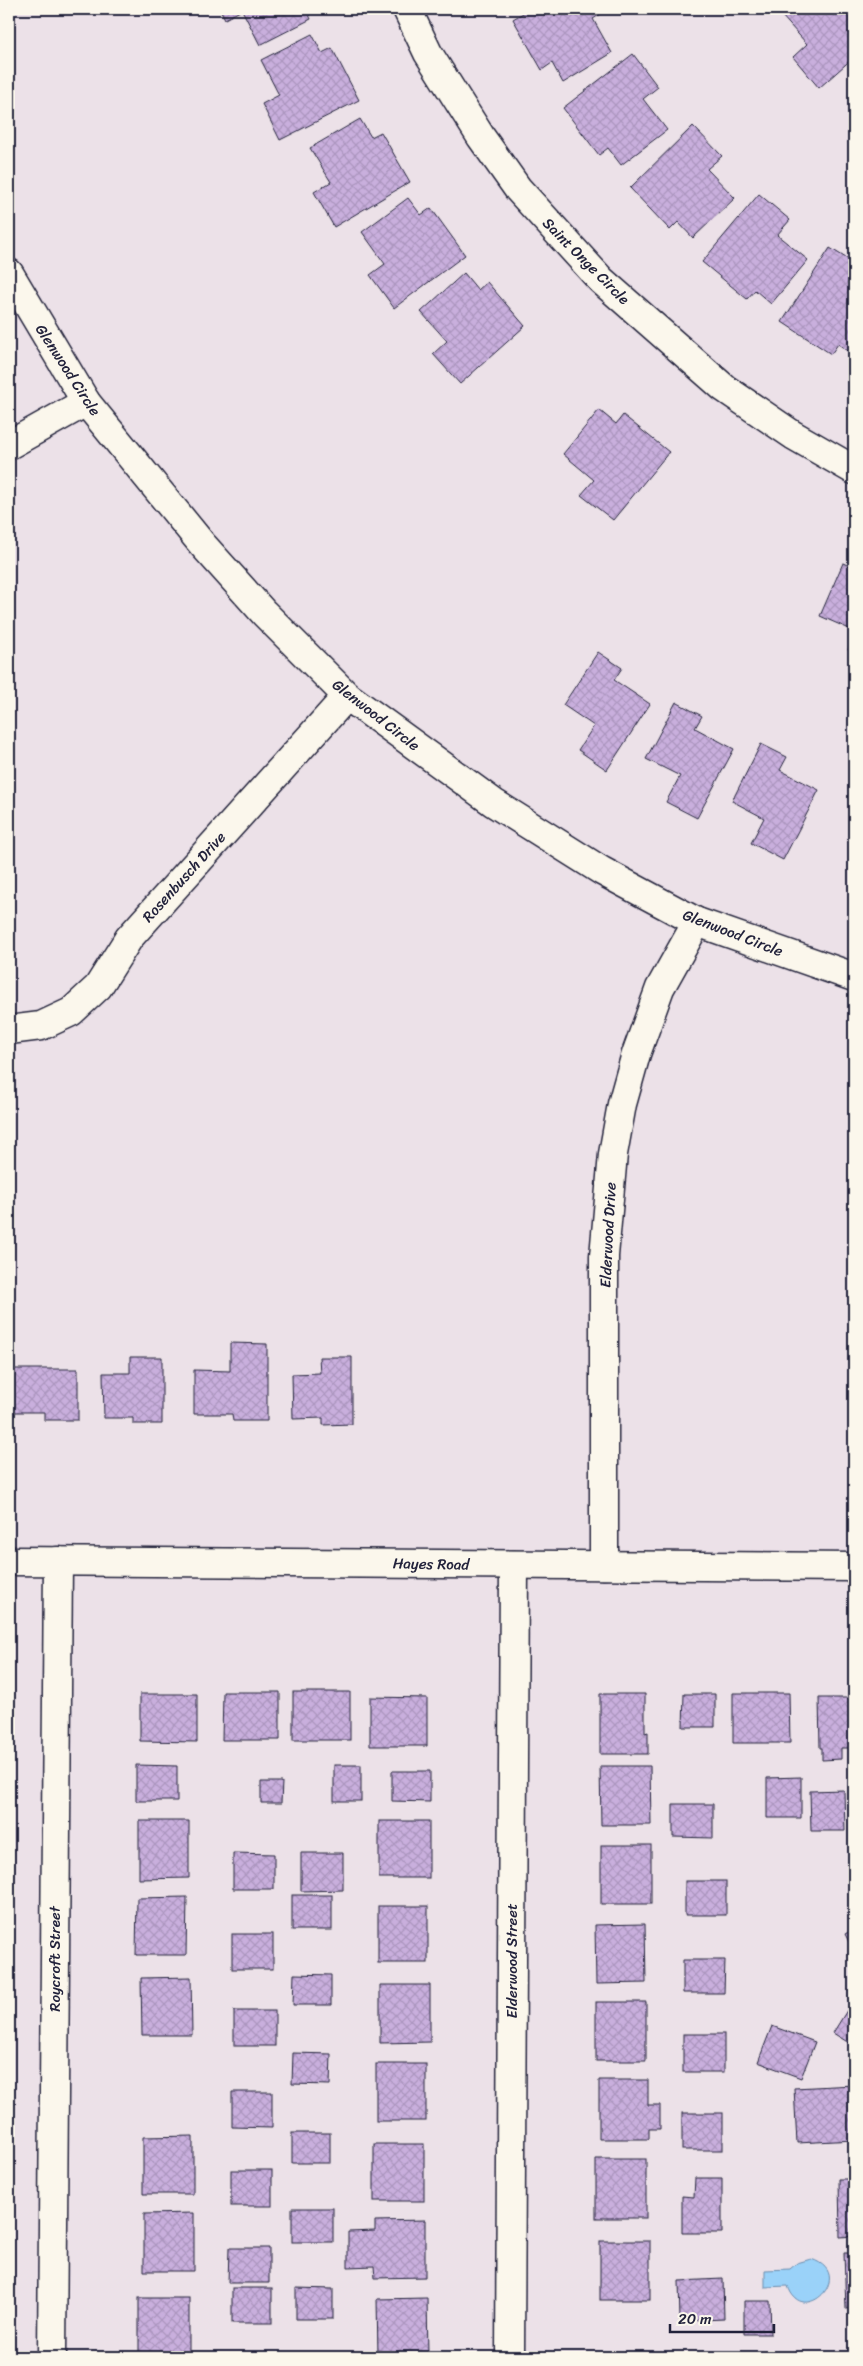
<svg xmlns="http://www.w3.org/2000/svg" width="863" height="2366" font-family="Sriracha,sans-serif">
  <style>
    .water { fill: #9ad2f9; stroke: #6a8cad }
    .building { fill: url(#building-cross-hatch); stroke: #22223b }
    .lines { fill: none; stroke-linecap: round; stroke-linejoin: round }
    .minor-casing { stroke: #22223b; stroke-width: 31 }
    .tertiary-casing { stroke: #22223b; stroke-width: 31 }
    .minor { stroke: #fbf7ec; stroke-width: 28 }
    .tertiary { stroke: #fbf7ec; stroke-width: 28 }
    .labels { text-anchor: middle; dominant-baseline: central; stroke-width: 4; stroke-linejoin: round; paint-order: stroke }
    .street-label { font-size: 15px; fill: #22223b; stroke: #fbf7ec }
  </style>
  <defs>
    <pattern id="building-cross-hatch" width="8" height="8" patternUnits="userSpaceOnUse" patternTransform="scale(1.25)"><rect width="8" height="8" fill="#c9afdd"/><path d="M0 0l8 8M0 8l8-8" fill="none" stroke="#ac96bf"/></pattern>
  </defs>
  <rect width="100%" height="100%" fill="#ece1e8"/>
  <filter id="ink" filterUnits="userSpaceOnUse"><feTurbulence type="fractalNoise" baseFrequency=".02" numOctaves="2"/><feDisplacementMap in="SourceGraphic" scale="10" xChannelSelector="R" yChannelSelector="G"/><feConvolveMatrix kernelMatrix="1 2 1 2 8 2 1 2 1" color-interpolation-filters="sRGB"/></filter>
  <g filter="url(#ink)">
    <!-- water -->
    <path class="water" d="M811,2259c47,15 -9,70 -23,27l-23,1v-17l25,-1 7,-6z"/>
    <!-- building -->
    <g class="building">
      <path d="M220,9h86l5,10 -51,26 -18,-35 -17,9z"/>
      <path d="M530,9h79l-16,10 19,34 -49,30 -11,-20 -10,7 -29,-51z"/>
      <path d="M788,9h66v48l-35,31 -26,-31 14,-13 -26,-29z"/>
      <path d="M312,34l10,19 10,-5 27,52 -79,40 -18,-36 17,-9 -18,-35z"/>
      <path d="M633,54l25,33 -15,12 24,31 -46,35 -13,-17 -9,7 -36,-47z"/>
      <path d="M360,119l11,18 10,-5 29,50 -76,45 -20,-35 17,-10 -21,-34z"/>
      <path d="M693,126l29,30 -15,13 28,29 -42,40 -15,-16 -8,8 -40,-42z"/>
      <path d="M759,194l31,26 -13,15 31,25 -37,44 -16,-14 -8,9 -45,-37z"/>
      <path d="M408,198l13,17 10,-7 34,47 -71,53 -24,-33 15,-11 -23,-32z"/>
      <path d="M830,248l24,15v92l-16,-11 -7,10 -49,-32z"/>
      <path d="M464,273l14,17 9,-8 38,44 -65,58 -27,-30 14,-13 -26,-29z"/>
      <path d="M599,410l17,14 7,-9 46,37 -56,68 -32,-25 13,-15 -31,-26z"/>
      <path d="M843,563l11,5v63l-34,-15z"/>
      <path d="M854,636v16l-6,-2z"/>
      <path d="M598,652l24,16 -8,12 36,24 -43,66 -29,-20 16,-24 -31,-21z"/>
      <path d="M676,702l26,14 -7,12 39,21 -37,69 -31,-16 14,-26 -34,-17z"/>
      <path d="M761,744l26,13 -7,13 39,20 -36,70 -32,-17 13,-25 -32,-17z"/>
      <path d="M230,1343l37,1v77h-34l-1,-7h-38v-44l36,1z"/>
      <path d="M130,1357h32v67h-29v-6h-29l-1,-45h27z"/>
      <path d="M319,1357h33v67l-29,1v-7l-30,1 -1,-45 28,-1z"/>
      <path d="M9,1369h69v51h-34v-8h-35z"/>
      <path d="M223,1692h57v48h-58z"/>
      <rect x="293" y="1692" width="57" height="48"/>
      <path d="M733,1693h56l1,50h-57z"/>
      <path d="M140,1694h57v48l-57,-1z"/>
      <path d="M600,1694h45v39l3,-1v22h-48z"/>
      <path d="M684,1694h31v33h-32z"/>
      <path d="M370,1697l57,1v48h-57z"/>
      <path d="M819,1698h35v50h-13v11l-19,1v-12h-2z"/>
      <path d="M136,1765l41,1v35h-41z"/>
      <rect x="334" y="1765" width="27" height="36"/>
      <path d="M600,1766h50l1,59h-50z"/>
      <path d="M392,1771h38v31l-38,-1z"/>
      <path d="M801,1777v41h-34v-40z"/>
      <path d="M261,1782h21l-1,21h-20z"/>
      <path d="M844,1790l1,41h-34l-1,-40z"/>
      <path d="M673,1804h40v34l-40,-1z"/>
      <path d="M139,1821h50v57l-50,1z"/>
      <rect x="379" y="1821" width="50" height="57"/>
      <rect x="601" y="1845" width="50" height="59"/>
      <path d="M233,1853l41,1v35h-41z"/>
      <path d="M301,1853h42v37l-42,1z"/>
      <rect x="685" y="1881" width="41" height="34"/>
      <rect x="292" y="1895" width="40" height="35"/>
      <path d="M187,1897l-1,58h-50l1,-57z"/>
      <rect x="378" y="1906" width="50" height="57"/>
      <path d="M645,1924l1,59 -50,1 -1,-59z"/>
      <path d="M854,1929v23l-9,-18z"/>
      <rect x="232" y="1934" width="41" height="35"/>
      <path d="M683,1960h42l-1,33h-41z"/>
      <path d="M294,1974l37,1v30h-38z"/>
      <path d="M191,1977l1,58h-50l-1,-57z"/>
      <path d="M380,1985h50v57l-50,1z"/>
      <path d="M854,1999v47l-21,-13z"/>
      <rect x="596" y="2002" width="50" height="59"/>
      <rect x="234" y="2011" width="41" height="35"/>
      <path d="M772,2026l43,16 -14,36 -43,-16z"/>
      <rect x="683" y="2034" width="41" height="38"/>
      <path d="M293,2053l38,1 -1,31 -38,-1z"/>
      <rect x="376" y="2064" width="50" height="57"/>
      <path d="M599,2080h49v25h12v24h-11v10h-50z"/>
      <path d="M854,2085v55l-57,3 -3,-55z"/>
      <path d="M232,2092h40v36l-40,-1z"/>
      <rect x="682" y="2113" width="41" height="37"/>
      <rect x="292" y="2133" width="38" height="30"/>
      <path d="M193,2136v58h-50v-57z"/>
      <rect x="374" y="2144" width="50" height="57"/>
      <rect x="596" y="2159" width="50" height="59"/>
      <rect x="231" y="2170" width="41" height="36"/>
      <path d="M695,2178h27v55h-40v-37l12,1z"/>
      <path d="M839,2179h15v57l-14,1z"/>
      <rect x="292" y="2208" width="41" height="34"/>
      <path d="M194,2213v58h-50v-57z"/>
      <path d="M425,2220v57l-50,1 -1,-12 -26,1v-35l27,-1v-10z"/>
      <rect x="600" y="2241" width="50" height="59"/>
      <path d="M229,2248h40v35h-41z"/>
      <path d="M844,2253h10v55l-8,1z"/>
      <path d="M723,2279l1,40 -44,2 -1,-40z"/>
      <rect x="232" y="2288" width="40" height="35"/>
      <path d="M296,2288l37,1v30h-37z"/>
      <rect x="139" y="2298" width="50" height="57"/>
      <path d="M427,2298l1,57 -50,1 -1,-57z"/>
      <path d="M744,2301h26l1,33h-27z"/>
    </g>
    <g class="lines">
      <!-- minor casing -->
      <g class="minor-casing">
        <g id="minor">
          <path d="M407,9l21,44 53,84 37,52 83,91 123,108 69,47 61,35"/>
          <path d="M9,273l77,129 116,142 62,69 83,83 147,107 108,68 95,51 157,55"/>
          <path d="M9,445l77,-43"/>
          <path d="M9,1030l32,-4 30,-14 27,-25 31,-49 218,-242"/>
          <path d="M604,1565v-309l9,-102 9,-50 14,-50 24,-66 37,-66"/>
          <path d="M52,2357l6,-796"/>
          <path d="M510,2357l4,-792"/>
        </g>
      </g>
      <!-- tertiary casing -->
      <g class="tertiary-casing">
        <path id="tertiary" d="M9,1561l845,6"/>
      </g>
      <!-- minor -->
      <use href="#minor" class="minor"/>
      <!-- tertiary -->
      <use href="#tertiary" class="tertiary"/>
    </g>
  </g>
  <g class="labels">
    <!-- street labels -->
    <g class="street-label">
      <text transform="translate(586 261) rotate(45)">Saint Onge Circle</text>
      <text transform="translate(68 370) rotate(57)">Glenwood Circle</text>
      <text transform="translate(376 715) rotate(38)">Glenwood Circle</text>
      <text transform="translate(184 877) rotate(-48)">Rosenbusch Drive</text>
      <text transform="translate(733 933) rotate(21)">Glenwood Circle</text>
      <text transform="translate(608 1235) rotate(-87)">Elderwood Drive</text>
      <text transform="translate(431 1564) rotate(1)">Hayes Road</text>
      <text transform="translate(55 1959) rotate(-90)">Roycroft Street</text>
      <text transform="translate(512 1961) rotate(-90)">Elderwood Street</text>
    </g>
  </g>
  <!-- margin -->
  <rect width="863" height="2366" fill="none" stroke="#fbf7ec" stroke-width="30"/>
  <rect x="15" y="15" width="833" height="2336" fill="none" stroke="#22223b" stroke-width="2" filter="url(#ink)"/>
  <!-- scale -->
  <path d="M670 2324v8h104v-8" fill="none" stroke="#22223b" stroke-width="2.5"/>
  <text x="678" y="2324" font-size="15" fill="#22223b" stroke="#fbf7ec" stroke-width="4" paint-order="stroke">20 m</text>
</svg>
